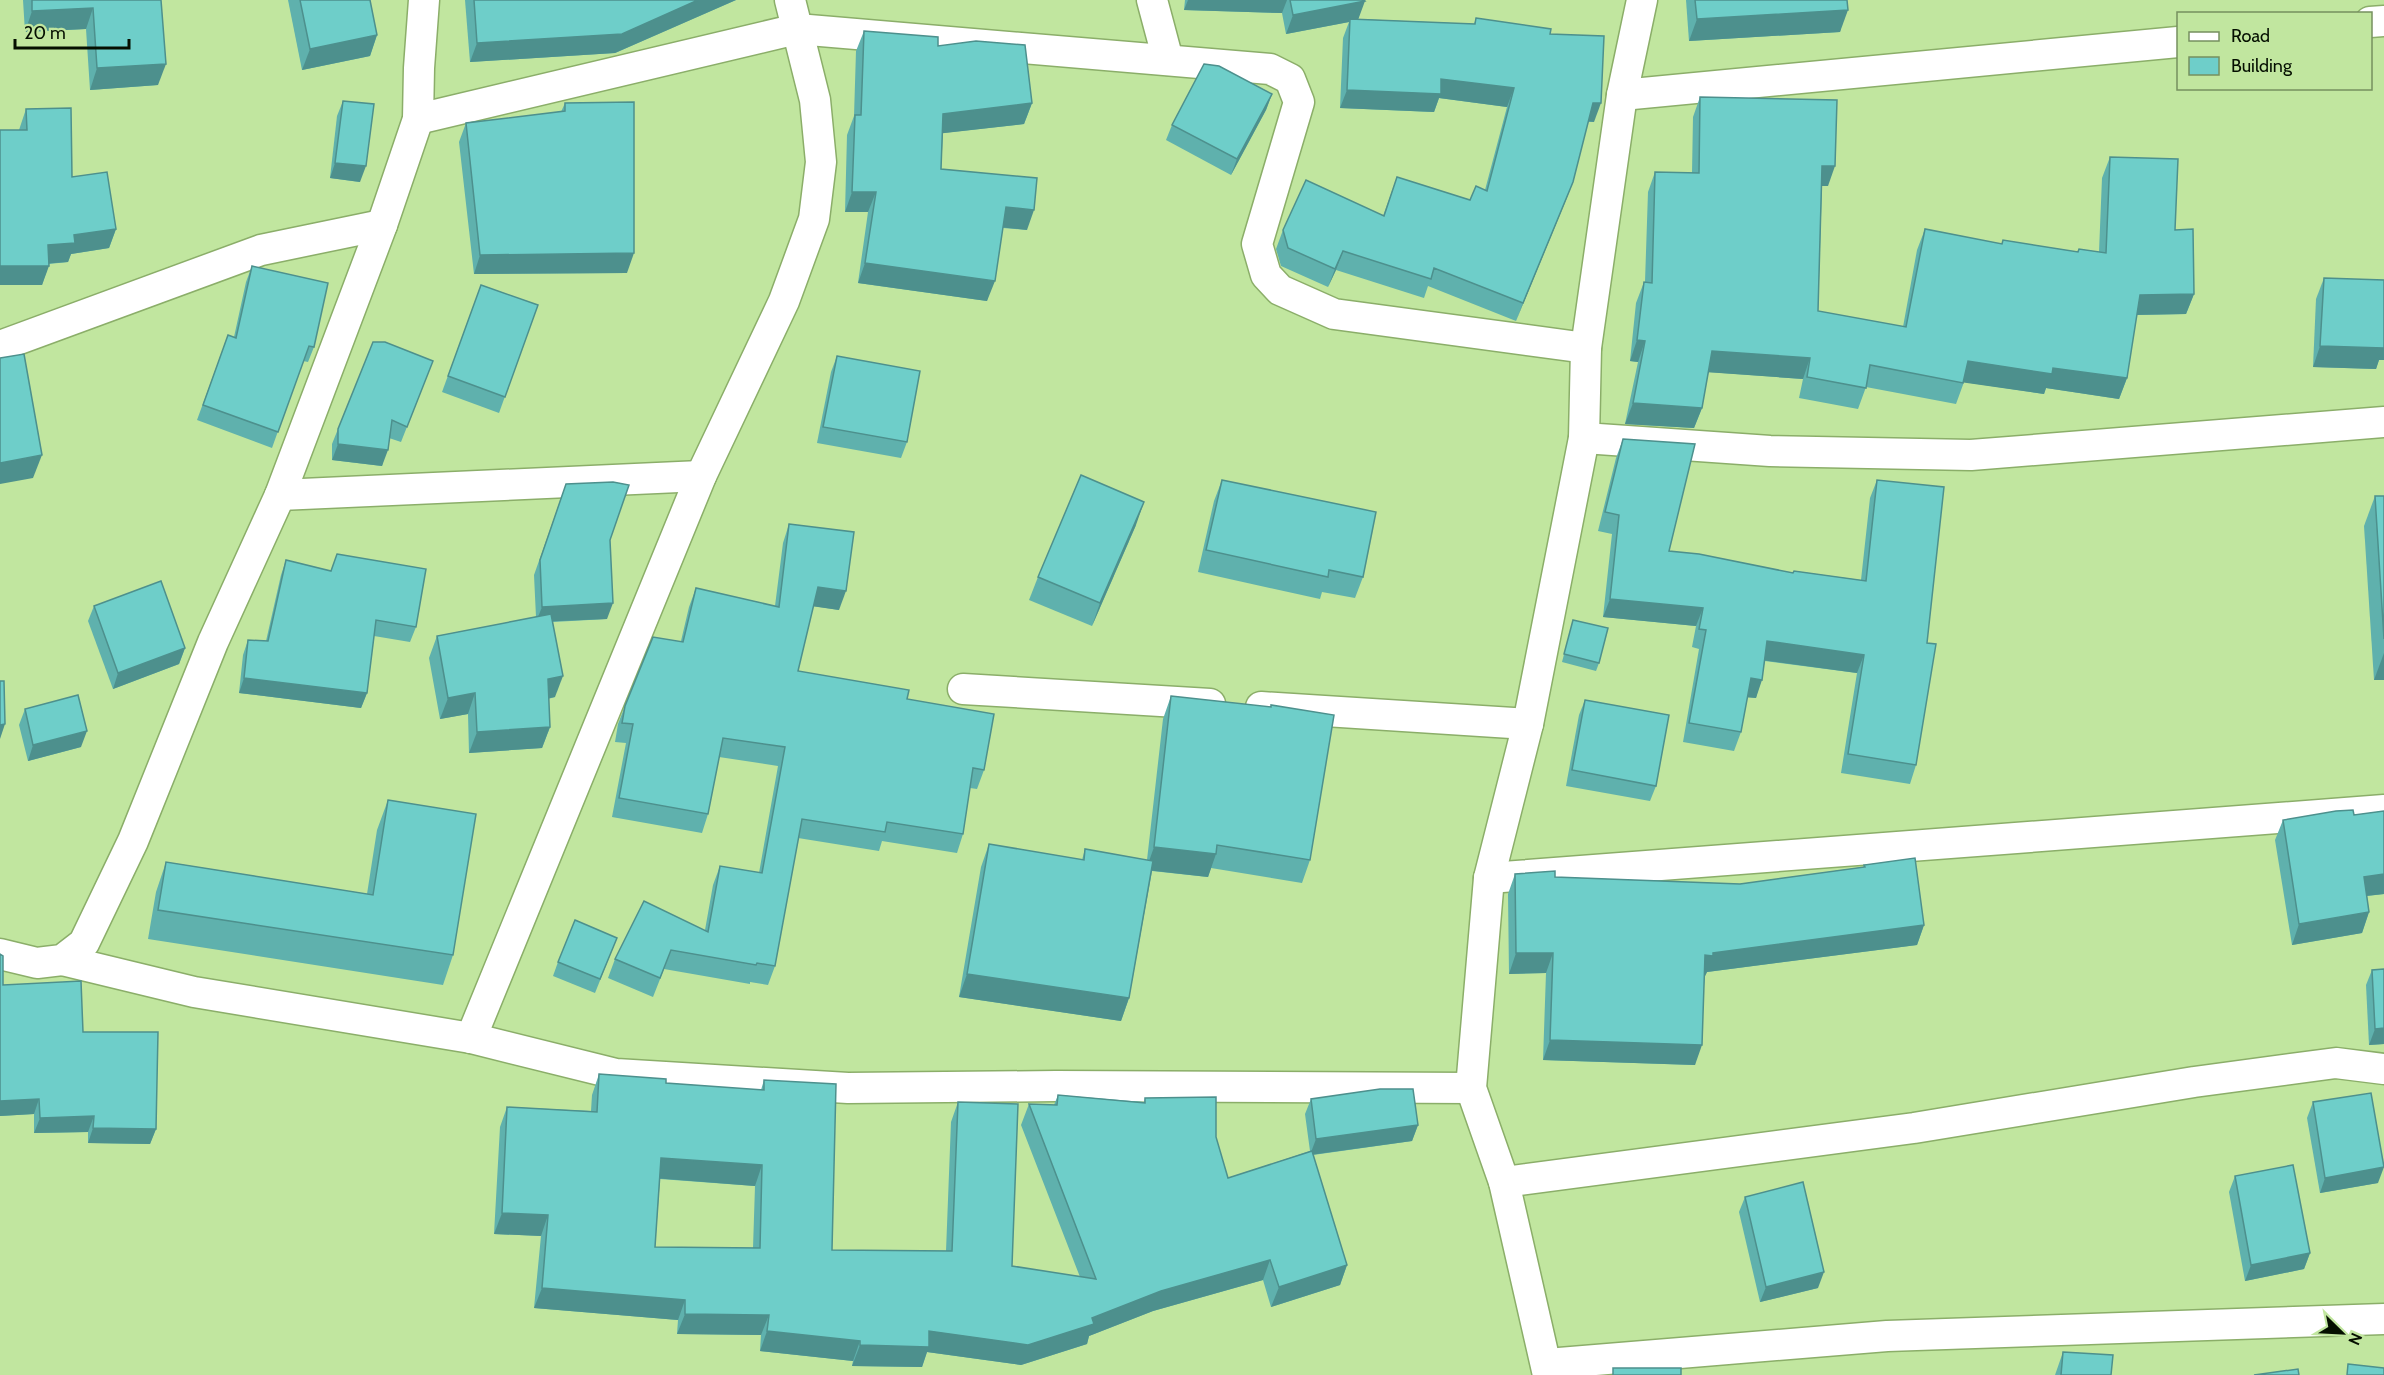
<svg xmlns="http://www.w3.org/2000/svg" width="2384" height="1375" font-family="Cabin,sans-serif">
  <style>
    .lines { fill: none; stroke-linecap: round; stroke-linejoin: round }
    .minor-casing { stroke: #8bae69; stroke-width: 33 }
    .minor { stroke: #fff; stroke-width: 30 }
    .wall { fill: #5fb1ad; fill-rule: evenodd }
    .shaded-wall { fill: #4d908d }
    .building { fill: #6ecec9; stroke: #4d908d; stroke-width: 1.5; fill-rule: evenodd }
  </style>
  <rect width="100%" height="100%" fill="#c1e69f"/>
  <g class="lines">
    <!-- minor casing -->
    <g class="minor-casing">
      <g id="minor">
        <path d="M1152,0l16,60"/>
        <path d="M1642,0l-20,95 -36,253 -2,90 186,13 201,4 413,-33"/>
        <path d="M2370,22l14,-1"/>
        <path d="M1622,95l556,-53"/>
        <path d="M418,119l379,-90 473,40 20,10 9,23 -42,142 9,31 14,15 54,24 252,34"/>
        <path d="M0,346l261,-96 121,-25"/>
        <path d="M280,495l421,-19"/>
        <path d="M963,689l247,15"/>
        <path d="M1261,707l267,17"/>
        <path d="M1489,878l895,-68"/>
        <path d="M0,954l37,9 25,-3 22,-17 49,-102 80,-199 67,-147 102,-270 36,-106 1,-51 5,-68"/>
        <path d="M62,960l132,32 277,46 145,36 232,14 208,-2 415,2"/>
        <path d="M471,1038l230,-562 83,-175 30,-82 7,-57 -6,-62 -25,-100"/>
        <path d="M1504,1182l410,-54 280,-46 142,-19 48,6"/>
        <path d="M1547,1364l340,-28 497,-17"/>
        <path d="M1548,1375l-44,-193 -33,-94 18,-210 39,-154 56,-286"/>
      </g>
    </g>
    <!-- minor -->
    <use href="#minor" class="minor"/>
  </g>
  <!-- wall -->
  <g class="wall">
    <path d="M23,0h138l-3,85 -68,5 -4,-61 -61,3z"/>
    <path d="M288,0h82l7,35 -7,21 -68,14z"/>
    <path d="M465,0h271l-121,53 -145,9z"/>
    <path d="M1185,0h179l-6,19 116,5 2,-6 74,16 44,88h-6l-15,60 -57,139 -88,-35 -4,12 -88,-28 -8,17 -47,-21 -5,-17 7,-19 100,-14 14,-39 73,23 15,-10 22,-83 -68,-9 -5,14 -94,-4 3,-70 6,-16 -63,12 -4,-21 -98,-3z"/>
    <path d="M1686,0h161l-7,32 -151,9z"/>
    <path d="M864,31l74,15 94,57 -8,21 -81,9 -2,36 86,61 -24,-2 -16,73 -129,-18 10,-71h-23l2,-77 7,-19 2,-65z"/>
    <path d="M1272,94l-6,16 -35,65 -65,-35 6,-15z"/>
    <path d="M1700,97l128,89h-6l-4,125 85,16 14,-77 8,-21 77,15 1,-4 74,12 2,-3 20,3 3,-74 8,-21 65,73 19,64 -8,20 -50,1 -9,63 -8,21 -73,-11 -2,6 -80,-12 -8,22 -90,-17 -8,22 -59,-11 4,-19 -95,-7 -6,36 -8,20 -69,-4 13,-62 -8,-1 6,-58 8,-21h1l3,-90 7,-20 37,1 1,-56z"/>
    <path d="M343,101l17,81 -30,-4 7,-62z"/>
    <path d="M565,103l62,170 -153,1 -15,-132 7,-19 95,-11z"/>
    <path d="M26,109l46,68 44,52 -7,19 -38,6 -3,8 -19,2 -7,21 -23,-155z"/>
    <path d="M252,266l62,81 -6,15 -5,-1 -31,87 -75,-28 31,-85 6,2 12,-55z"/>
    <path d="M2324,278l55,82 -3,9 -63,-2 3,-68z"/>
    <path d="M481,285l57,20 -39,108 -57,-21z"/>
    <path d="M837,356l70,86 -6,16 -84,-15 14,-71z"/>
    <path d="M433,361l-32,81 -12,-4 -7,28 -50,-6v-16l6,-15z"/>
    <path d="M1623,439l46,112 124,22 1,-2 67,9 9,-82 7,-18 50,163 -11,122 -6,19 -69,-11 16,-100 -92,-12 -9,37 -9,-1 -6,35 -7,19 -51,-9 16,-93 -7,-2 4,-21 -93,-9 9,-83 -14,-3 18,-73z"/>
    <path d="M1222,480l141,97 -8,21 -33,-6 -2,7 -122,-27 16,-71z"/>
    <path d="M566,484l44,56 -3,79 -54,3 2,75 -7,2 2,28 -8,21 -73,5 -1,-39 -28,5 -11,-61 8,-22 99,-19 -2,-42z"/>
    <path d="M2375,496h9v184h-10l-10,-154z"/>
    <path d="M789,524l50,86 -26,-4 -15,65 109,28 77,71 -7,19 -7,-1 -7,46 -6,19 -75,-12 -3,10 -81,-13 -23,128 -7,19 -18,-3v2l-86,-15 -11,28 -45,-19 7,-19 90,-29 8,-45 7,-19 39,7 19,-107 -59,-9 -11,57 -6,19 -90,-16 14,-74 -11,-1 3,-18 7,-18 56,-65 8,-34 7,-19 79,18 8,-63z"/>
    <path d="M1136,525l-44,101 -63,-26 9,-23z"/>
    <path d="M286,560l130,67 -6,15 -36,-6 -7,57 -6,15 -122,-15 4,-38 5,-15 18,1 15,-66z"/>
    <path d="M94,606l91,42 -6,16 -66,25 -25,-68z"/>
    <path d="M1573,620l26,43 -3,8 -34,-9z"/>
    <path d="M1171,696l139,164 -8,23 -91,-15 -3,9 -56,-6 -23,127 -8,23 -162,-24 22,-130 8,-23 93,16 3,-11 62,11 16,-141z"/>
    <path d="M1585,700l71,86 -6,15 -84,-15 13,-71z"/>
    <path d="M25,709l56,38 -53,14 -9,-36z"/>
    <path d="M388,800l65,155 -10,30 -295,-46 8,-47 10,-30 201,32 10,-64z"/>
    <path d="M2384,811v83l-17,2 2,16 -7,21 -70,12 -17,-105 8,-20 71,-5z"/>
    <path d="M1864,865l60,60 -7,20 -210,27 -2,4 -10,89 -152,-5 3,-87 -37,1 -1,-80 7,-20 40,3 185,7 123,-17z"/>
    <path d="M617,938l-22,55 -42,-17 5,-14z"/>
    <path d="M0,954l3,31 80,47 73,97 -6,15 -62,-1v-11l-54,1v-19l-34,2z"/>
    <path d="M2384,969v75l-15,1 -3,-60 6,-15z"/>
    <path d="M599,1074l67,9 95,7 3,-10 68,170 114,1 5,-129 7,-20 54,164 68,11 -59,-152 8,-21 25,1 4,-10 86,7 1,-4 71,39 12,41 82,-27 -5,-37 6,-15 107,26 -6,16 -99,14 34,110 -7,20 -69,22 -8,-27 -110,31 -64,25 -2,8 -66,21 -94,-13 -5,15 -70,-1 1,-5 -93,-10 1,-16 -84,-1 1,-14 -144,-12 7,-72 -47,-2 6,-107 7,-20 84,4 1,-16zM660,1179l95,7 -2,62 -98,-1z"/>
    <path d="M2313,1102l65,81 -58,10 -13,-75z"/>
    <path d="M2235,1176l75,77 -6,16 -59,12 -16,-89z"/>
    <path d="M1745,1197l73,91 -58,14 -21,-90z"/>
    <path d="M2063,1352l48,23h-56z"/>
  </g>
  <!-- shaded-wall -->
  <g class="shaded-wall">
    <path d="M698,0h38l-121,53 -145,9 7,-19z"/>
    <path d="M1188,0h99l-5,13 -98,-3z"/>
    <path d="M1365,1l-7,19 -8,-1 -1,3 -63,12 7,-19z"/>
    <path d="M93,8l-7,21 -61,3 7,-21z"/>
    <path d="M1848,10l-8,22 -151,9 8,-22z"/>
    <path d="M377,35l-7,21 -68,14 8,-21z"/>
    <path d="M166,64l-8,21 -68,5 7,-22z"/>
    <path d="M1441,79l73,9 -7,19 -68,-9 -5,14 -94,-4 7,-18z"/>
    <path d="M1272,94l-6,16 -35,65 6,-16z"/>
    <path d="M1032,103l-8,21 -88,10 7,-20z"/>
    <path d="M1593,103h8l-7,19 -7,-1z"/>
    <path d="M335,163l31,3 -6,16 -30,-4z"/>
    <path d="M1822,166h13l-7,20h-13z"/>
    <path d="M1573,182l-7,18 -50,121 7,-18z"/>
    <path d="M852,192h24l-8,20h-23z"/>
    <path d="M1006,207l28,3 -7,20 -29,-3z"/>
    <path d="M116,229l-7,19 -38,6 -3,8 -27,2 7,-19 26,-10z"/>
    <path d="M1343,251l-7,19 -8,17 7,-18z"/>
    <path d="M634,253l-7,20 -153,1 6,-19z"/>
    <path d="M865,263l130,18 -8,20 -129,-18z"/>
    <path d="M0,266h49l-7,19h-42z"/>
    <path d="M2194,294l-8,20 -54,1 8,-20z"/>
    <path d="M2384,338v22h-5l-3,9 -63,-2 7,-21z"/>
    <path d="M1637,340l8,1 -7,21 -8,-1z"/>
    <path d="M1712,351l98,7 -7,21 -98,-7z"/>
    <path d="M1968,361l85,7 74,10 -8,21 -73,-11 -2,6 -84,-12z"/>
    <path d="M1633,403l69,5 -8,20 -69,-4z"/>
    <path d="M338,444l50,6 -6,16 -50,-6z"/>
    <path d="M42,455l-9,23 -33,6v-21z"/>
    <path d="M1144,502l-8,23 -44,101 8,-23z"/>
    <path d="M818,587l28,4 -7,19 -28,-4z"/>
    <path d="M1610,599l93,9 -7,18 -93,-9z"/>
    <path d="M613,603l-6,16 -71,3 6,-15z"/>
    <path d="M1767,641l97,14 -7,18 -96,-13z"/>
    <path d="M185,648l-6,16 -66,25 5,-16z"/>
    <path d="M2384,653v27h-10z"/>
    <path d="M563,676l-8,21 -15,3 8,-21z"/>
    <path d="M244,678l123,15 -6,15 -122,-15z"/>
    <path d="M1751,678l11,2 -6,18 -12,-1z"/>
    <path d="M475,693l-7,21 -28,5 8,-21z"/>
    <path d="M5,724l-5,15v-14z"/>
    <path d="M550,727l-8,21 -73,5 8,-21z"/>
    <path d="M87,731l-6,16 -53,14 5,-16z"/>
    <path d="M1154,847l62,7 -8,23 -62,-7z"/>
    <path d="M2384,874v20l-28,3 8,-20z"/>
    <path d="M2369,912l-7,21 -70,12 7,-21z"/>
    <path d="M1924,925l-7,20 -210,27 -2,4 -7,-1 7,-20 8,-2z"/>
    <path d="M1516,953h37l-7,20 -37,1z"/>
    <path d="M967,974l162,24 -8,23 -162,-24z"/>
    <path d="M2384,1028v16l-15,1 6,-16z"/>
    <path d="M1550,1040l152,5 -7,20 -152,-5z"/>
    <path d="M39,1099l-5,15 -34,2v-15z"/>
    <path d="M94,1116l-6,16 -54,1 6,-15z"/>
    <path d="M1418,1125l-6,16 -102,14 6,-16z"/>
    <path d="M93,1128l63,1 -6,15 -62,-1z"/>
    <path d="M661,1158l101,7 -7,21 -102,-8z"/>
    <path d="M2384,1167l-6,16 -58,10 5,-15z"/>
    <path d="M502,1213l46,2 -7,21 -47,-2z"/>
    <path d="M2310,1253l-6,16 -59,12 6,-16z"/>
    <path d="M1270,1260l-7,20 -110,31 -64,25 -2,8 -66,21 -94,-13 -5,15 -70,-1 8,-21 69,-14 163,-13 69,-27z"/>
    <path d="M1347,1265l-7,20 -69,22 8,-20z"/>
    <path d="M1824,1272l-6,16 -58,14 6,-15z"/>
    <path d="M542,1288l143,12 -7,20 -144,-12z"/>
    <path d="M685,1314l84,1 -8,20 -84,-1z"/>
    <path d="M767,1331l93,10 -7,20 -93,-10z"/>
  </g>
  <!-- building -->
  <g class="building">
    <path d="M32,0h129l5,64 -69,4 -4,-60 -61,3z"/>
    <path d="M300,0h70l7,35 -67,14z"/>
    <path d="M474,0h224l-76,34 -145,9z"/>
    <path d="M1290,0h74l1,1 -72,14z"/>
    <path d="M1695,0h152l1,10 -151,9z"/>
    <path d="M1476,18l75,11 -1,5 54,2 -3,67h-8l-20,79 -50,121 -89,-35 -3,11 -88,-28 -8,18 -47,-21 -5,-18 23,-50 78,36 13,-39 73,23 6,-14 11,5 27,-103 -73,-9v15l-94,-4 3,-71 125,5z"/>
    <path d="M864,31l74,6v9l38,-5 49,4 7,58 -89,11 -2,55 96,9 -3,32 -28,-3 -11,74 -130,-18 11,-71h-24l3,-77h6z"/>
    <path d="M1204,64l15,2 53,28 -35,65 -65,-34z"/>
    <path d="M1700,97l137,3 -2,66h-13l-4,145 88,16 19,-98 77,15 1,-4 75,12 1,-3 27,4 4,-96 68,2 -3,71 18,-1 1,65 -54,1 -13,83 -74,-10 -1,6 -84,-13 -5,22 -93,-18 -4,23 -59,-11 3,-19 -98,-7 -10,57 -69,-5 12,-62 -8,-1 7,-58 8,1 3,-111 44,1z"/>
    <path d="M343,101l31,3 -8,62 -31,-3z"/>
    <path d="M634,102v151l-154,2 -14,-132 99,-12v-8z"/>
    <path d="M71,108l1,69 35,-5 9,57 -42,6 1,8 -27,2 1,21h-49v-136h27l-1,-21z"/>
    <path d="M252,266l76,17 -14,64 -5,-1 -31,86 -75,-27 25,-70 8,3z"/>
    <path d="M2324,278l60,2v68l-64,-2z"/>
    <path d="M481,285l57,20 -33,92 -57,-21z"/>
    <path d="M373,342h12l48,19 -26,66 -15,-7 -4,30 -50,-6v-15z"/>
    <path d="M24,354l18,101 -42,8v-105z"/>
    <path d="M837,356l83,15 -13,71 -84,-15z"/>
    <path d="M1623,439l72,5 -26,107 30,3 94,19 1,-2 72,10 11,-101 67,7 -17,156 9,1 -20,121 -68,-11 16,-99 -97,-14 -5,39 -11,-2 -10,54 -52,-9 17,-93 -7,-1 4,-21 -93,-9 9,-84 -14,-3z"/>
    <path d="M1081,475l63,27 -44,101 -62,-26z"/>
    <path d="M1222,480l154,32 -13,65 -34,-7 -1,7 -122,-27z"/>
    <path d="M613,482l16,3 -19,55 3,63 -71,4 -2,-47 26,-76z"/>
    <path d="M2375,496h9v143z"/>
    <path d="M789,524l65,8 -8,59 -28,-4 -20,84 111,19 -2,9 87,15 -10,56 -11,-2 -10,66 -76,-12 -2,10 -83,-13 -27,147 -18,-3 -1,2 -85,-15 -11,28 -45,-19 29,-58 64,31 12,-66 42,7 23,-126 -62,-9 -15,76 -89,-16 14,-74 -11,-1 3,-17 28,-69 30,5 13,-54 83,19z"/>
    <path d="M337,554l89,15 -10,58 -40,-7 -9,73 -123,-15 4,-38 20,1 18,-81 45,11z"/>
    <path d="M161,581l24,67 -67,25 -24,-67z"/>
    <path d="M551,614l12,62 -15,3 2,48 -73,5 -2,-39 -27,5 -11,-62z"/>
    <path d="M1573,620l35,8 -9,35 -35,-9z"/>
    <path d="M0,681h4l1,43 -5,1z"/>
    <path d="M78,695l9,36 -54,14 -8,-36z"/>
    <path d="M1171,696l100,11v-2l63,10 -24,145 -93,-15 -1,9 -62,-7z"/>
    <path d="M1585,700l84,15 -13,71 -84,-16z"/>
    <path d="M388,800l88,14 -23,141 -295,-45 8,-48 207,33z"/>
    <path d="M2353,810l1,5 30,-4v63l-20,3 5,35 -70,12 -16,-104 53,-9z"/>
    <path d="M989,844l95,16 1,-11 68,12 -24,137 -162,-24z"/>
    <path d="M1915,858l9,67 -211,28v3l-8,-1 -3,90 -152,-5 3,-87h-37l-1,-79 40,-3v6l185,7 125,-17 -1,-2z"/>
    <path d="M575,920l42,18 -17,41 -42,-17z"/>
    <path d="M0,954l3,2v29l78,-4 2,51h75l-2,97 -63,-1 1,-12 -54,2 -1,-19 -39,2z"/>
    <path d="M2384,969v59l-9,1 -3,-59z"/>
    <path d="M599,1074l67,5v4l98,7v-10l72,4 -4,166 120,1 6,-149 60,2 -6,162 84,13 -67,-175 28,1 1,-10 87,8v-5l71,-1v40l12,41 84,-27 35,114 -68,22 -9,-27 -109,31 -69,27 2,6 -66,21 -99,-14v16l-69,-2v-4l-93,-10 2,-16 -84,-1v-14l-143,-12 6,-73 -46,-2 5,-106 90,5zM661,1158l101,7 -2,83 -105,-1z"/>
    <path d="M1380,1089h33l5,36 -102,14 -5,-40z"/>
    <path d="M2371,1093l13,74 -59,11 -12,-76z"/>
    <path d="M2293,1165l17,88 -59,12 -16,-89z"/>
    <path d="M1803,1182l21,90 -58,15 -21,-90z"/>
    <path d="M2063,1352l50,3 -2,20h-50z"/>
    <path d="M2348,1364l36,4v7h-37z"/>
    <rect x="1613" y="1368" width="68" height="7"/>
    <path d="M2298,1369l1,6h-45z"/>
  </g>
  <!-- legend -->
  <rect x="2177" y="12" width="195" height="78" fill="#c1e69f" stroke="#76905f" stroke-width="1.5"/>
  <rect x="2189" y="32" width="30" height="9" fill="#ffffff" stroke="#76905f" stroke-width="1.5"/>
  <text x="2231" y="42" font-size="18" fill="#050f00">Road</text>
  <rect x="2189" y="57" width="30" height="18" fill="#6ecec9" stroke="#76905f" stroke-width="1.5"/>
  <text x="2231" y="72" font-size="18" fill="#050f00">Building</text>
  <!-- north arrow -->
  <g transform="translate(2342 1333) rotate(114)" stroke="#c1e69f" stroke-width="4.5" paint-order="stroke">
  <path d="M0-4.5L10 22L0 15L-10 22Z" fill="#050f00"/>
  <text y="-9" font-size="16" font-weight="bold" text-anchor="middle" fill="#050f00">N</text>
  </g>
  <!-- scale -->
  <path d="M15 39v9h114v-9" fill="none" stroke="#050f00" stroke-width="3"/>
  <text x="24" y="39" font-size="18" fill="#050f00" stroke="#c1e69f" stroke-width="4.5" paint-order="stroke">20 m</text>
</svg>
